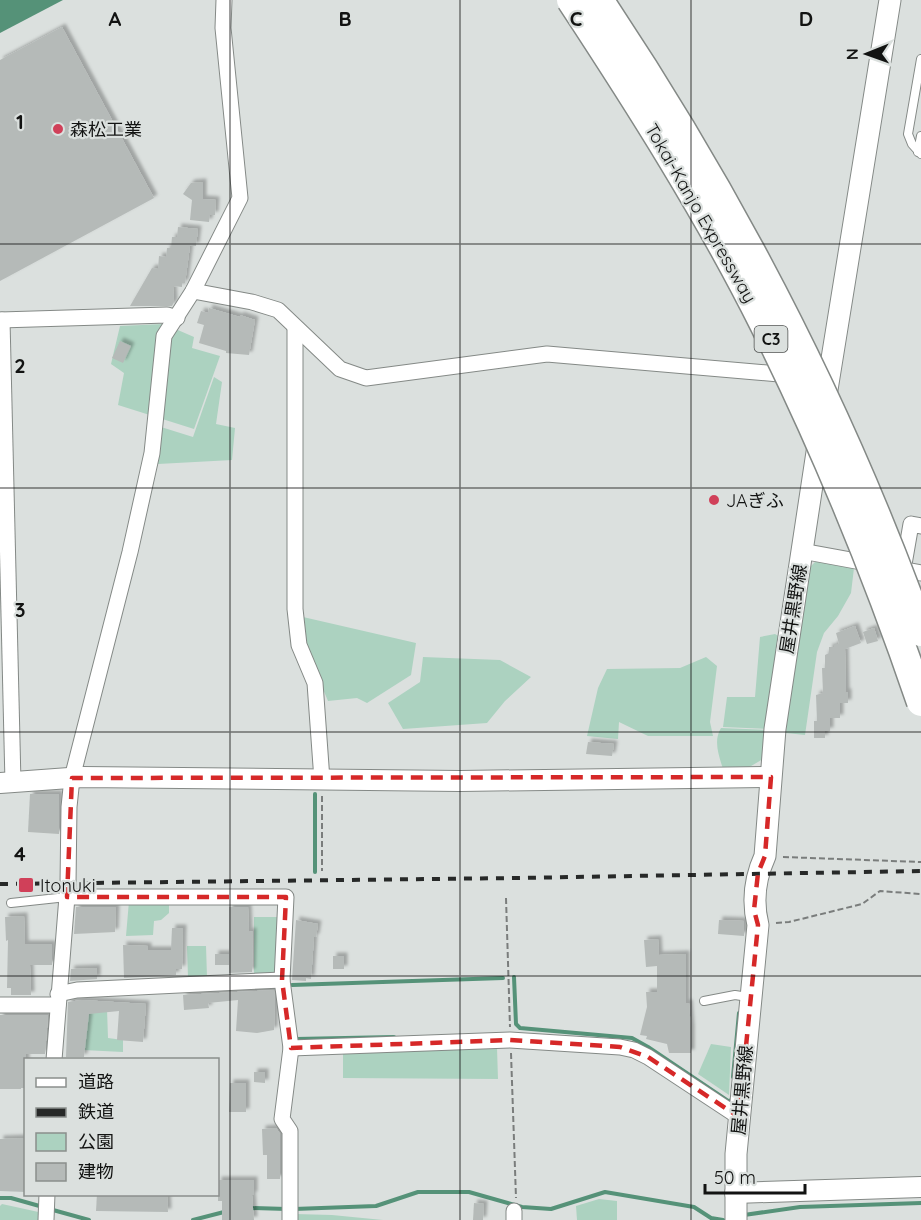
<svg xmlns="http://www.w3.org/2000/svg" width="921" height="1220" font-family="Quicksand,'Noto Sans JP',sans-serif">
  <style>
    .green { fill: #acd2c0 }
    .water { fill: #559278 }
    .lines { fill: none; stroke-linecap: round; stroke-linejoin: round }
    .stream { stroke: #559278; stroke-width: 4 }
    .building { fill: #b5bab8; filter: url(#shadow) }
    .service-casing { stroke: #848986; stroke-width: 10 }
    .minor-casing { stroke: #848986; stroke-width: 17 }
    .tertiary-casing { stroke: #848986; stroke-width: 22 }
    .secondary-casing { stroke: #848986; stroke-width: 23 }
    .path { stroke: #7a7d7c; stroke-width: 2; stroke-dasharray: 6 3; stroke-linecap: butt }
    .service { stroke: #fff; stroke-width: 8 }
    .minor { stroke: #fff; stroke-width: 15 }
    .tertiary { stroke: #fff; stroke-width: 20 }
    .secondary { stroke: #fff; stroke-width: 21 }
    .rail { stroke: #272928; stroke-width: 4; stroke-dasharray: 8 8; stroke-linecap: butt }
    .motorway-bridge-casing { stroke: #848986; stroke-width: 31; stroke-linecap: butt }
    .motorway-bridge { stroke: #fff; stroke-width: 28 }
    .marked { fill: none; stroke: #d62828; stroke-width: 4.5; stroke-dasharray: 12 8; stroke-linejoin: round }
    .grid { fill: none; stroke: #121312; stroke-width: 1.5; stroke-opacity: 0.55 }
    .poi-dot { fill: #d04059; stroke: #dbe0de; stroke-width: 2 }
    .labels { text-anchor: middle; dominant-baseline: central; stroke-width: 4.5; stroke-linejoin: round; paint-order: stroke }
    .shield { fill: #dbe0de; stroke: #4e504f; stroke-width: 1.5 }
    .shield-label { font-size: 16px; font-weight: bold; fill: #121312 }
    .poi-label { font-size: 18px; fill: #121312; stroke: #dbe0de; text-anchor: start }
    .street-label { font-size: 18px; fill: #121312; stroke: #dbe0de }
    .grid-label { font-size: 20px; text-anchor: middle; font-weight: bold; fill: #121312; stroke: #dbe0de; stroke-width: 4.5; stroke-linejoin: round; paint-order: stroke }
  </style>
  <defs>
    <filter id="shadow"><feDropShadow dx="3.5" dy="-3.5" stdDeviation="1.5" flood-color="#0004"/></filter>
  </defs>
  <rect width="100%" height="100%" fill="#dbe0de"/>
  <!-- green -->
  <g class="green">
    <path d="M164,324l30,13 -2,11 28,8 -26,73 -76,-24 6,-32 -13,-9 9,-38z"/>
    <path d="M214,377l8,5 -6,42 19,4 -3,32 -74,4 3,-37 32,10z"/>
    <path d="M816,561l38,7 -3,25 -13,23 -14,17 -7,19 -12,83 -19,-2 12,-101 9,-62z"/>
    <path d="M303,617l113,26 -5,32 -44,28 -10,-5 -29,3 -24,-57z"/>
    <path d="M775,634l5,3 -10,92 -47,-2 4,-30h28l5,-60z"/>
    <path d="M423,657l77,3 31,17 -26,24 -18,22 -84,6 -15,-26 32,-21z"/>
    <path d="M706,657l11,9 -7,56 3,14h-65l-29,-14 -1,17 -31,-3 11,-48 9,-19 73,-1z"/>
    <path d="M721,728l49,2 -7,29 -17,10h-23c-4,-13 -10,-28 -2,-41z"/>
    <path d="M169,900v13l-8,7 -7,1 -1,14 -27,1 3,-35z"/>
    <path d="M254,917h28l-3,53 -8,6h-17z"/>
    <path d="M187,946h19l1,31 -19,1z"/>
    <path d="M107,1009l1,29 15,2v12l-40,-2 -1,-38z"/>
    <path d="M711,1044l20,3 -2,48 -31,-21z"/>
    <path d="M497,1048l1,31 -155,-1v-24z"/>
    <path d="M599,1199l18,2v19h-40l-1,-14z"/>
    <path d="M2,1204l41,9 -1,7h-42v-14z"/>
    <path d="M295,1214l37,1 51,5h-88z"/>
  </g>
  <!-- water -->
  <path class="water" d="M0,0h63l-63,33z"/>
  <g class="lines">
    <!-- stream -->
    <g class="stream">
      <path d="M315,794v78"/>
      <path d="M514,977l2,47 4,4 112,10 16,9 83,56v-3"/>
      <path d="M292,985l211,-7"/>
      <path d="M296,1039l98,-2"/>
      <path d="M733,1077l6,-64"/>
      <path d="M0,1198h11l32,9"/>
      <path d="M250,1208l37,1"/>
      <path d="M294,1209l82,-3 42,-14h51l53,15 29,2 54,-17 89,15 17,11 12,2"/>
      <path d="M53,1210l36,10"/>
      <path d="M744,1215l56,-8 121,-4"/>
      <path d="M193,1220l31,-8"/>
    </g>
  </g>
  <!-- building -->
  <g class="building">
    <path d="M62,27l92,171 -154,83v-221z"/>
    <path d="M203,182v17l13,1 -1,15h-5l-1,7 -19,-2 2,-20 -9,-6 8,-11z"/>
    <path d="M178,227l20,2 -2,17h-6l-5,37h-3v4l-9,-1 1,16 -2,4h-42l22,-38 6,1 1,-13 7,1 1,-9h4l1,-11h5z"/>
    <path d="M209,308l31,9v-2l15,5 -6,35 -23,-2v-2l-27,-8 5,-18 -7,-2 4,-12 7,2z"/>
    <path d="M120,341l11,5 -8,17 -11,-5z"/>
    <path d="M855,626l6,17 -16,6 1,43h2v11h-8v15h-10v13h-5v7h-11v-17h3l-1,-26 7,-2 -1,-25h3v-13l4,-2v-6h5v-3h5l-3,-11z"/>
    <path d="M874,628l4,13 -11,3 -4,-12z"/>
    <path d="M588,742l26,2 -2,12 -26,-2z"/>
    <path d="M30,794h29v40l-31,-2z"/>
    <path d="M76,907h40l-1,25 -41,2z"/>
    <path d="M229,907h19l1,25 4,-1 -1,41 -23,1v-8h-14v-11h14z"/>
    <path d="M24,916l1,28h27v21h-22l1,30h-20v-7h-4l1,-48 -2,1 -1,-24z"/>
    <path d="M296,920l22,4 -2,13h-2l-3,42 -5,-1v3l-14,-1z"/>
    <path d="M719,920l25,1v15l-26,-2z"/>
    <path d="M172,928h11l-1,41h-6v6l-52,3 -1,-33 25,1v4h23z"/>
    <path d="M658,939l1,16 27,-1v49h3l2,26v24h-22l-2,-9 -21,-5 1,-3 -7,-1 7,-28 -1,-15h11v-26l-11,1 -2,-27z"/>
    <rect x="333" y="956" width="11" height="13"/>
    <path d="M97,968v11l-27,2 1,-12z"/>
    <path d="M274,990l1,13 -1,27 -17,3 -21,-2 2,-31 -30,3 1,5 -25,2 -1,-15z"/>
    <path d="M82,1000l64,4 -3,38 -26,-2 2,-29 -30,3 -5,43h-18l2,-55z"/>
    <path d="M0,1015h48l-3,39h-19v34h-5v1h-21z"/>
    <path d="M254,1072h11v11l-11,-1z"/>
    <path d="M230,1083h16v29h-17z"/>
    <path d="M276,1128l4,6v45h-13v-24h-4l-1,-26z"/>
    <path d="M26,1138v54l-26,-1v-52z"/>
    <path d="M218,1180h36v15h-2l2,25h-32v-19h-4z"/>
    <path d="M97,1194h70l1,18 -72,-1z"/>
    <path d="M474,1203l10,1 -1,16h-10z"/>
  </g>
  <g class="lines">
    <!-- service casing -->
    <g class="service-casing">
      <g id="service">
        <path d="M921,59l-13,75 4,10 9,10"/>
        <path d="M918,152l3,-16"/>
        <path d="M11,903l56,-6"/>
        <path d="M704,1001l31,-6 13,2"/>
      </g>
    </g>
    <!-- minor casing -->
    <g class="minor-casing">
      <g id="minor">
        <path d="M193,291l59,11 26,8 62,59 26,9 181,-24 243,21"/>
        <path d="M0,320l167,-5 10,3"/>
        <path d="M2,320l11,463"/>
        <path d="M295,327v282l4,36 16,38 7,97"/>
        <path d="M802,551l119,22"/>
        <path d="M903,570l8,-46 10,2"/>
        <path d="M67,897h219l-4,83 9,68 -9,71 8,12v89"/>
        <path d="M58,994l19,-4 205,-10"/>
        <path d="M0,1005h58"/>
        <path d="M291,1048l219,-8 110,7 14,3 14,7 91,60"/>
        <path d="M54,1060l14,-176 1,-77 3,-29 58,-226 22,-99 12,-117 29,-45 47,-93 -17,-170 1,-28"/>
        <path d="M46,1220l1,-26"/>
        <path d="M514,1220v-9"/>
      </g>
    </g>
    <!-- tertiary casing -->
    <g class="tertiary-casing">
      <g id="tertiary">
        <path d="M0,783l83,-6 377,4 311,-4"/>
        <path d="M735,1193l186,-6"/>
      </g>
    </g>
    <!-- secondary casing -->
    <g class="secondary-casing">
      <g id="secondary">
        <path d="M825,402l65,-402"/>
        <path d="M736,1220v-66l22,-229c-6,-24 -3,-47 7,-69l10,-127 44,-290"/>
      </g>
    </g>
    <!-- path -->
    <g class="path">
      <path d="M322,796v75"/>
      <path d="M783,857l138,5"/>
      <path d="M506,898l4,129"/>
      <path d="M776,923l13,-1 73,-18 18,-13 41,3"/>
      <path d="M511,1053l5,145"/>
    </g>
    <!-- service -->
    <use href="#service" class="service"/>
    <!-- minor -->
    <use href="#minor" class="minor"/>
    <!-- tertiary -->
    <use href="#tertiary" class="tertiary"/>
    <!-- secondary -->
    <use href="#secondary" class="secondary"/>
    <!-- rail -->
    <path class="rail" d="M0,884l517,-6 404,-7"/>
    <!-- motorway-bridge casing -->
    <g class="motorway-bridge-casing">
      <g id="motorway-bridge">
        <path d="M571,0c69,105 137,212 193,324 61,122 113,249 157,378"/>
        <path d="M599,0c132,197 242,409 322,632"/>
      </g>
    </g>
    <!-- motorway-bridge -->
    <use href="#motorway-bridge" class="motorway-bridge"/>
  </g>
  <!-- marked area -->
  <path class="marked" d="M771,777l-6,79 -7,17 -4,37 4,15 -19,192 -91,-60 -28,-10 -110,-7 -219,8 -9,-68 4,-83h-219l5,-119z"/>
  <!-- grid -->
  <path class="grid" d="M230,0v1220M460,0v1220M691,0v1220M0,244h921M0,488h921M0,732h921M0,976h921"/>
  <!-- markers -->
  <g class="poi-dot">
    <circle cx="58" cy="129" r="6"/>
    <circle cx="714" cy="500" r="6"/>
    <rect x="18" y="877" width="16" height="16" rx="3"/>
  </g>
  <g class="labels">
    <!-- shield labels -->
    <rect class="shield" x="754.5" y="326" width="33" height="26" rx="4.5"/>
    <g class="shield-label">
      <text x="771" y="339">C3</text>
    </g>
    <!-- poi labels -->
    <g class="poi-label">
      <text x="70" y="129">森松工業</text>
      <text x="726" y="500">JAぎふ</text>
      <text x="40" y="885">Itonuki</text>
    </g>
    <!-- street labels -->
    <g class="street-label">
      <text transform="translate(701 213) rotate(60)">Tokai-Kanjo Expressway</text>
      <text transform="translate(793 609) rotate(-81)">屋井黒野線</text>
      <text transform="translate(742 1090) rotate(-85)">屋井黒野線</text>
    </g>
  </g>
  <g class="grid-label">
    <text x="115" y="26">A</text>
    <text x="345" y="26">B</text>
    <text x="576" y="26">C</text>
    <text x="806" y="26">D</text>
    <text x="20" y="129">1</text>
    <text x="20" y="373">2</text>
    <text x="20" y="617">3</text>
    <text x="20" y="861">4</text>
  </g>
  <!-- legend -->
  <rect x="24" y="1058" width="195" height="138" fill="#dbe0de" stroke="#8b8e8c" stroke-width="1.5"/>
  <rect x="36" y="1078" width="30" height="9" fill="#ffffff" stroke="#8b8e8c" stroke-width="1.5"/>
  <text x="78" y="1088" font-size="18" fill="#121312">道路</text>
  <rect x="36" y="1108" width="30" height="9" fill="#272928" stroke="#8b8e8c" stroke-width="1.5"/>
  <text x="78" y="1118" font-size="18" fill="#121312">鉄道</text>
  <rect x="36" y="1133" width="30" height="18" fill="#acd2c0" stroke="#8b8e8c" stroke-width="1.5"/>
  <text x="78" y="1148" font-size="18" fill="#121312">公園</text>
  <rect x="36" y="1163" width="30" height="18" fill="#b5bab8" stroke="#8b8e8c" stroke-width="1.5"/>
  <text x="78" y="1178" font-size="18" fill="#121312">建物</text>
  <!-- north arrow -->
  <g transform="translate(867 54) rotate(269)" stroke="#dbe0de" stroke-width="4.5" paint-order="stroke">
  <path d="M0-4.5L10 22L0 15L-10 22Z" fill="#121312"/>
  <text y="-9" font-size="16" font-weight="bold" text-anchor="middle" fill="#121312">N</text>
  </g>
  <!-- scale -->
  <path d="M705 1184v9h100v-9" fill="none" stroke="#121312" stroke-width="3"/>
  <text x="714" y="1184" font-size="18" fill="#121312" stroke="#dbe0de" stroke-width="4.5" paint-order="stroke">50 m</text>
</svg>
